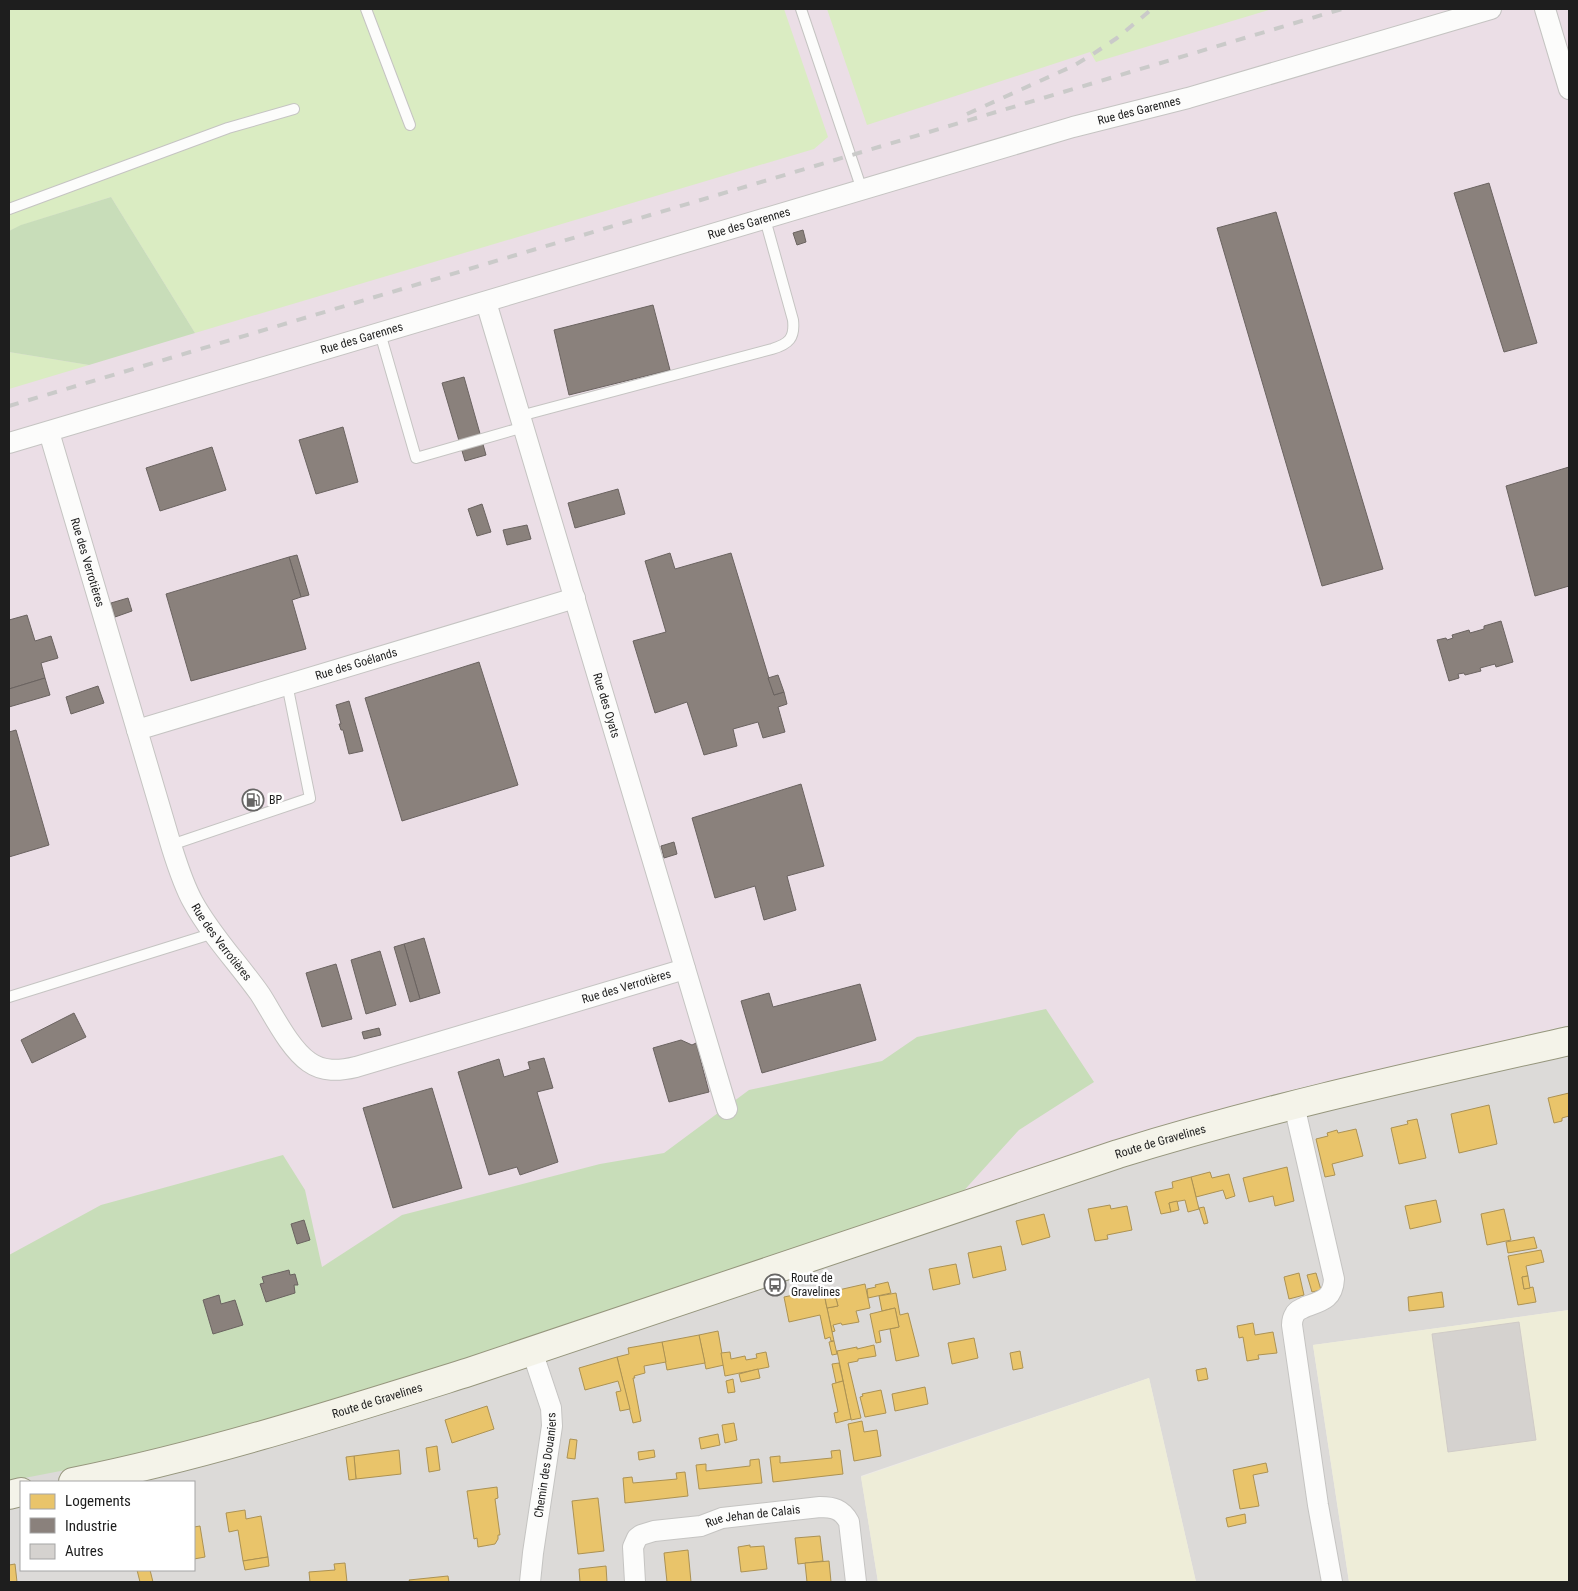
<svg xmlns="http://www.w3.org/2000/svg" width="1578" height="1591" font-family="'Roboto Condensed',sans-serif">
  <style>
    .residential { fill: #dcdad8; fill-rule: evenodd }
    .industrial { fill: #ebdee6 }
    .farmland { fill: #eeedd8 }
    .grass { fill: #daecc2 }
    .forest { fill: #c8ddb9 }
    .homes { fill: #e9c46a; stroke: #ac9253 }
    .industry { fill: #8a817c; stroke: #6a6360 }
    .building { fill: #d5d2cf; stroke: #d0cbc7 }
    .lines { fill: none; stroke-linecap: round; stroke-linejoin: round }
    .lane-casing { stroke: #c5c4c2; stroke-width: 12 }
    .street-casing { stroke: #c5c4c2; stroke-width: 22 }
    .secondary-casing { stroke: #96967d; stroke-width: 30 }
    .lane { stroke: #fcfcfb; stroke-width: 10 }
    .street { stroke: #fcfcfb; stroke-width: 20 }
    .secondary { stroke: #f4f3e9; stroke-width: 28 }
    .rail { stroke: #cacac9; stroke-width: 4; stroke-dasharray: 10 10; stroke-linecap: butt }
    .labels { text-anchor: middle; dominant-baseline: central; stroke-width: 5; stroke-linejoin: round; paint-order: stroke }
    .street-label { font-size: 12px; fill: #1e1e1e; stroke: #fff }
    .poi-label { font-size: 12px; fill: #1e1e1e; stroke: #fff; text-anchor: start }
  </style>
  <rect width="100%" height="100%" fill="#edeae6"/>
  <!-- residential -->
  <path class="residential" d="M1569,1025v285l-256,35 36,237h-153l-47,-204 -288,98 17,106h-869v-129l464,-113 801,-246zM21,1482h173v88h-173z"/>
  <!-- industrial -->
  <path class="industrial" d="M9,9h1560v1016l-295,69 -692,214 -573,145z"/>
  <!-- farmland -->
  <g class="farmland">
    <path d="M1569,1310v272h-220l-36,-237z"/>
    <path d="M1149,1378l47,204h-318l-17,-105z"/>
  </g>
  <!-- grass -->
  <g class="grass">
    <path d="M9,9h775l44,128 -14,12 -619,184 -84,-136 -89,28 -13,6z"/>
    <path d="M827,9h445l-176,53 -6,-10 -223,73z"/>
    <path d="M9,352l80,13 -80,24z"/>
  </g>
  <!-- forest -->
  <g class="forest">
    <path d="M111,197l84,136 -106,32 -80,-13v-121l12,-6z"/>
    <path d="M1046,1009l48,73 -75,48 -60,66 -636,211 -206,53 -108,21v-226l92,-50 182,-50 22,35 17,77 80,-52 198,-51 64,-11 85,-63 133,-29 35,-24z"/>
  </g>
  <!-- homes -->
  <g class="homes">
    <path d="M1569,1093v23l-7,2v3l-8,2 -6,-25z"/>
    <path d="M1489,1105l8,39 -38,9 -8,-39z"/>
    <path d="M1417,1119l9,39 -27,6 -8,-36 17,-4 -1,-3z"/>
    <path d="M1356,1129l7,27 -31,8 3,11 -10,2 -9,-38 12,-3 -1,-3 10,-3 1,3z"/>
    <path d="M1287,1167l7,34 -19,5 -2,-10 -24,6 -6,-24z"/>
    <path d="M1210,1172l2,6 17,-4 6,22 -9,3 -3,-9 -27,7 -5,-20z"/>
    <path d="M1191,1177l8,32 -11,3 -3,-12 -16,3 2,9 -10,2 -6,-22 18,-4 -1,-6z"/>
    <path d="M1436,1200l5,22 -31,7 -5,-23z"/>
    <path d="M1177,1201l2,9 -8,2 -2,-9z"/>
    <path d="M1110,1205l1,4 16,-3 5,24 -25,5 1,4 -13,2 -7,-32z"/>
    <path d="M1204,1207l4,16 -4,1 -5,-16z"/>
    <path d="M1504,1209l7,31 -24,5 -6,-31z"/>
    <path d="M1044,1214l6,23 -28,8 -6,-24z"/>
    <path d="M1534,1237l3,11 -29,5 -2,-11z"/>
    <path d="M1001,1246l5,24 -33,8 -5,-25z"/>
    <path d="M1541,1250l3,12 -18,4 2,10 -6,1 2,12 9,-2 3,15 -18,3 -10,-49z"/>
    <path d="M956,1264l4,20 -27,6 -4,-21z"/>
    <path d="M1299,1273l5,22 -15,4 -5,-22z"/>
    <path d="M1316,1273l5,17 -9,2 -5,-17z"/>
    <path d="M1528,1276l2,12 -6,1 -2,-12z"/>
    <path d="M888,1282l3,11 -23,5 -1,-9 9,-2 -1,-2z"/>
    <path d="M865,1284l5,24 -14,3 3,11 -17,3 -1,-2 -8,2 2,6 -3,1 -5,-24 11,-2 -4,-15z"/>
    <path d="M813,1291l3,2 1,3 7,-2 10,47h-3l-1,-4 -5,2 -5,-24 -31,7 -5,-25z"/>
    <path d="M834,1291l4,15 -11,2 -3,-15z"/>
    <path d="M1442,1292l2,15 -35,4 -1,-14z"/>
    <path d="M896,1293l4,22 8,-2 11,43 -23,5 -6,-32 9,-2 -4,-19 -13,3 -3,-15z"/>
    <path d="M895,1308l4,19 -20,4 2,11 -5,1 -6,-29z"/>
    <path d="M1253,1323l2,12 18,-3 4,21 -19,2 1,4 -12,2 -4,-24 -4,1 -2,-12z"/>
    <path d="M718,1331l6,34 -18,4 -7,-34z"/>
    <path d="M699,1335l6,28 -38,7 -5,-28z"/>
    <path d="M974,1338l4,20 -26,6 -4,-21z"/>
    <path d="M834,1341l3,13 -5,1 -3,-13z"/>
    <path d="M662,1342l4,20 -22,4 1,7 -11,3 1,2h-2l8,43 -8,2 -16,-66 12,-3 -1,-6z"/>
    <path d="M874,1345l2,11 -18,3v2l-10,2 13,55 -10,2 -14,-69 20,-4v2z"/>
    <path d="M1020,1351l3,17 -10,2 -3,-17z"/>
    <path d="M730,1352l1,7 14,-3 1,4 11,-2 -1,-4 10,-2 3,15 -44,9 -4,-23z"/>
    <path d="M617,1357l13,52 -10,2 -4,-19 5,-1 -3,-10 -33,9 -6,-22z"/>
    <path d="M839,1363l4,18 -7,2 -4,-19z"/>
    <path d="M1206,1368l2,11 -10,2 -2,-11z"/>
    <path d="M758,1369l2,9 -19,4 -2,-8z"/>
    <path d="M733,1379l2,13 -7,1 -2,-12z"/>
    <path d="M843,1381l8,38 -15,4 -2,-10 4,-1 -6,-28z"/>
    <path d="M925,1387l3,17 -33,7 -3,-17z"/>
    <path d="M881,1390l5,23 -21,4 -5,-20 3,-1 -1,-2z"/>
    <path d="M487,1406l7,23 -42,14 -7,-23z"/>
    <path d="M862,1421l2,11 13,-2 4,26 -27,5 -6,-37z"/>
    <path d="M734,1423l3,17 -12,3 -3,-18z"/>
    <path d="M718,1434l2,11 -19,4 -2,-11z"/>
    <path d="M570,1439l7,1 -2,19 -8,-1z"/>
    <path d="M437,1446l3,24 -11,2 -3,-24z"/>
    <path d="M399,1450l2,24 -45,5 -2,-23z"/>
    <path d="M654,1450l1,7 -16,3 -1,-8z"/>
    <path d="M840,1450l3,24 -70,8 -3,-25 10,-1v7l52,-5 -1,-7z"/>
    <path d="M354,1456l2,23 -7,1 -3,-23z"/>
    <path d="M759,1459l3,24 -63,6 -3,-24 10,-1v7l44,-5v-6z"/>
    <path d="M1266,1463l2,9 -15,3 6,31 -19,3 -7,-39z"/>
    <path d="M685,1472l3,24 -63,7 -2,-25 9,-1 1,6 44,-4 -1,-6z"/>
    <path d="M497,1487l1,11 -3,1 5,36h-2v4l-3,5 -17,3 -1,-9 -3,1 -7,-48z"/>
    <path d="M598,1498l6,53 -26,3 -6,-53z"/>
    <path d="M245,1510l1,9 15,-3 7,41 -25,4 -5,-31 -9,2 -3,-19z"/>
    <path d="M1245,1514l1,9 -18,4 -2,-9z"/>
    <path d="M200,1526l5,31 -11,2v-32z"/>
    <path d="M820,1536l3,25 -25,3 -3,-26z"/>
    <path d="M750,1545v2l14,-1 3,23 -26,3 -3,-25z"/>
    <path d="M688,1550l3,32h-24l-3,-29z"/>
    <path d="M268,1557l1,9 -24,4 -2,-9z"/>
    <path d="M829,1561l2,21h-24l-2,-19z"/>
    <path d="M345,1563l2,19h-37l-1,-10 26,-2 -1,-6z"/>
    <path d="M15,1564l2,18h-8v-17z"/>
    <path d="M606,1566l1,16h-27l-1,-13z"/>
    <path d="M137,1570h13l3,12h-13z"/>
    <path d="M448,1576l1,6h-39l-1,-2z"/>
  </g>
  <!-- industry -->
  <g class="industry">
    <path d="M1489,183l48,160 -33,9 -50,-159z"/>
    <path d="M1276,212l107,357 -61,17 -105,-358z"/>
    <path d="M803,230l3,12 -9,3 -4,-12z"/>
    <path d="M653,305l17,65 -101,25 -15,-65z"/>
    <path d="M464,377l22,78 -21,6 -23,-78z"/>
    <path d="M343,427l15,55 -42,12 -17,-54z"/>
    <path d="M212,447l14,43 -66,21 -14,-43z"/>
    <path d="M1569,467v119l-34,10 -29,-110z"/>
    <path d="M618,489l7,25 -50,14 -7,-25z"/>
    <path d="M482,504l9,28 -14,4 -9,-27z"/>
    <path d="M527,525l4,14 -24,6 -4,-15z"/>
    <path d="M670,553l5,16 56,-16 43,142 10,-3 3,12 -9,3 7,25 -22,6 -5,-16 -25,7 4,17 -33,9 -17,-53 -32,11 -22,-72 33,-9 -21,-71z"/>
    <path d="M297,555l12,40 -8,2 -12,-40z"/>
    <path d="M289,557l12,40 -9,3 14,49 -115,32 -25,-87z"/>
    <path d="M128,598l4,13 -17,6 -4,-14z"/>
    <path d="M27,615l8,26 16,-5 7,22 -17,5 4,15 -36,11v-69z"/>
    <path d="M1501,621l12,41 -17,5 -1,-3 -15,4 1,3 -16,4 -1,-2 -6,1 1,4 -10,3 -12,-41 9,-2 1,2 6,-2 -1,-3 17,-5 1,3 14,-4v-3z"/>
    <path d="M479,662l39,123 -116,36 -37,-123z"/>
    <path d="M778,675l6,17 -10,3 -6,-17z"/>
    <path d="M45,678l5,17 -41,12v-18z"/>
    <path d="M98,686l6,17 -33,11 -5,-17z"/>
    <path d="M349,701l14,50 -14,3 -6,-24h-2l-2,-6h2l-5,-19z"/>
    <path d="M16,730l33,115 -40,12v-125z"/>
    <path d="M801,784l23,82 -37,10 9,34 -32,10 -9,-34 -40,12 -23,-80z"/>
    <path d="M674,842l3,12 -13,4 -3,-12z"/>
    <path d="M424,938l16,55 -20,6 -16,-55z"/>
    <path d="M404,944l16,55 -10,3 -16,-55z"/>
    <path d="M380,951l16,54 -30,9 -15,-54z"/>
    <path d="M336,964l16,55 -30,8 -16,-54z"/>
    <path d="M860,984l16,56 -114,33 -21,-72 28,-8 4,14z"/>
    <path d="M74,1013l12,24 -54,26 -11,-23z"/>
    <path d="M379,1028l2,7 -17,4 -2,-7z"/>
    <path d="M681,1040l11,5 4,-2 13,49 -40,10 -16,-54z"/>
    <path d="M544,1058l9,30 -16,4 21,70 -38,13 -3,-8 -28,8 -31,-103 41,-13 5,18 26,-8 -2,-7z"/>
    <path d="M432,1088l30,100 -69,20 -30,-100z"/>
    <path d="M304,1220l6,20 -13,4 -6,-20z"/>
    <path d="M289,1270l1,5 5,-1 3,11h-4l1,8 -29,9 -6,-18 4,-1 -2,-6z"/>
    <path d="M219,1295l2,9 14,-4 8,25 -30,9 -10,-34z"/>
  </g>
  <!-- building -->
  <path class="building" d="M1519,1322l17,118 -88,12 -16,-118z"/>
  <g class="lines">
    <!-- lane casing -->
    <g class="lane-casing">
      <g id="lane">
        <path d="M366,9l44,116"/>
        <path d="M801,9l61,181"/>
        <path d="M9,209l219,-81 66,-19"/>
        <path d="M380,333l36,125 108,-31"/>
        <path d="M520,416l252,-67c17,-5 23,-11 21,-29l-28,-101"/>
        <path d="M171,845l139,-47 -23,-114"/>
        <path d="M9,997l205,-64"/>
      </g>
    </g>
    <!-- street casing -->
    <g class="street-casing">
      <g id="street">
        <path d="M1545,9l24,80"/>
        <path id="s1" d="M486,302l241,807"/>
        <path id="s2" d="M49,432l122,413c6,19 12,39 22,57 18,33 45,61 67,92 13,20 29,54 49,68 14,10 30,9 47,5l329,-98"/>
        <path id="s3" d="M9,443l1064,-316 115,-29 303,-89"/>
        <path id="s4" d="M137,730l438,-132"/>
        <path d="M1294,1105l40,174c-1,20 -12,22 -29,28 -3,2 -8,3 -10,7 -2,3 -3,8 -3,11l26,180 14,77"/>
        <path id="s5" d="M530,1582l3,-29 19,-127 -1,-18 -19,-57"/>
        <path id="s6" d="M635,1582l-2,-35 4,-9 4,-3 13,-4 47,-5 21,-8 98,-11c13,0 22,2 29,15l7,60"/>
      </g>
    </g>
    <!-- secondary casing -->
    <g class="secondary-casing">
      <g id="secondary">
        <path id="s7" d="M73,1482c134,-27 265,-69 396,-110l649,-218c148,-46 300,-79 451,-113"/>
        <path d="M9,1495l12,-3"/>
      </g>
    </g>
    <!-- lane -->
    <use href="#lane" class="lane"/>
    <!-- street -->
    <use href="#street" class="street"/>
    <!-- secondary -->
    <use href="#secondary" class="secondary"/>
    <!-- rail -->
    <g class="rail">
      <path d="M967,114l106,-48 17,-10 27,-18 35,-29"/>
      <path d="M9,406l1333,-397"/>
    </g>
  </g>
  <!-- icons -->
  <defs>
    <g id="fuel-ring" transform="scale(1.125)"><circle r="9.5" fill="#fff" stroke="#666564" stroke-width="1.5"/><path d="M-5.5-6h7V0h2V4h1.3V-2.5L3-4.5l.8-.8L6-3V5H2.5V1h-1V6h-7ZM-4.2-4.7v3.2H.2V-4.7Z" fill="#666564"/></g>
    <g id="bus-ring" transform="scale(1.125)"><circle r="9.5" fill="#fff" stroke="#666564" stroke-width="1.5"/><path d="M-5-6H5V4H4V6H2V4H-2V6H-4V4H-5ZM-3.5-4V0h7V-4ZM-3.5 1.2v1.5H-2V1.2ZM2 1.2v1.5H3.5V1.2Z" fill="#666564"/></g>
  </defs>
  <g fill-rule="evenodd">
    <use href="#fuel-ring" x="253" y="800"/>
    <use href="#bus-ring" x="775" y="1285"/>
  </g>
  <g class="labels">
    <!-- street labels -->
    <g class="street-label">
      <text stroke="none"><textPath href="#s3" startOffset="1178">Rue des Garennes</textPath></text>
      <text stroke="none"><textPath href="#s3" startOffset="772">Rue des Garennes</textPath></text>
      <text stroke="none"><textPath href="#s3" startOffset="368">Rue des Garennes</textPath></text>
      <text stroke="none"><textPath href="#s2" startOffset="136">Rue des Verrotières</textPath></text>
      <text stroke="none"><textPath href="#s4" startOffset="229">Rue des Goélands</textPath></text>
      <text stroke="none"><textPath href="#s1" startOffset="421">Rue des Oyats</textPath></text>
      <text stroke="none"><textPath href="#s2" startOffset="541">Rue des Verrotières</textPath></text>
      <text stroke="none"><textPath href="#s2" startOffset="1021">Rue des Verrotières</textPath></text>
      <text stroke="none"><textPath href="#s7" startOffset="1140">Route de Gravelines</textPath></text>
      <text stroke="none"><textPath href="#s7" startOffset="315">Route de Gravelines</textPath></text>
      <text stroke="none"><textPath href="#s5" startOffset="118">Chemin des Douaniers</textPath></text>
      <text stroke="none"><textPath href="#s6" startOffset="164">Rue Jehan de Calais</textPath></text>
    </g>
    <!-- poi labels -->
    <g class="poi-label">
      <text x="269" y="800">BP</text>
      <text x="791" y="1278">Route de<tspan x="791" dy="14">Gravelines</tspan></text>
    </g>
  </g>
  <!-- border -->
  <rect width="1578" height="1591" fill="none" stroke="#1e1e1e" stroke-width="20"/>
  <!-- legend -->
  <rect x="20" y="1481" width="175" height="90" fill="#ffffff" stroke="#a5a5a5"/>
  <rect x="30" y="1494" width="25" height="15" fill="#e9c46a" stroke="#a5a5a5"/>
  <text x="65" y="1506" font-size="15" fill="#1e1e1e">Logements</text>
  <rect x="30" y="1518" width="25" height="15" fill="#8a817c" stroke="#a5a5a5"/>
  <text x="65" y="1531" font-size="15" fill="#1e1e1e">Industrie</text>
  <rect x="30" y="1544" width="25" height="15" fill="#d5d2cf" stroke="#a5a5a5"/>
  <text x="65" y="1556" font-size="15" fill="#1e1e1e">Autres</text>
</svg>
